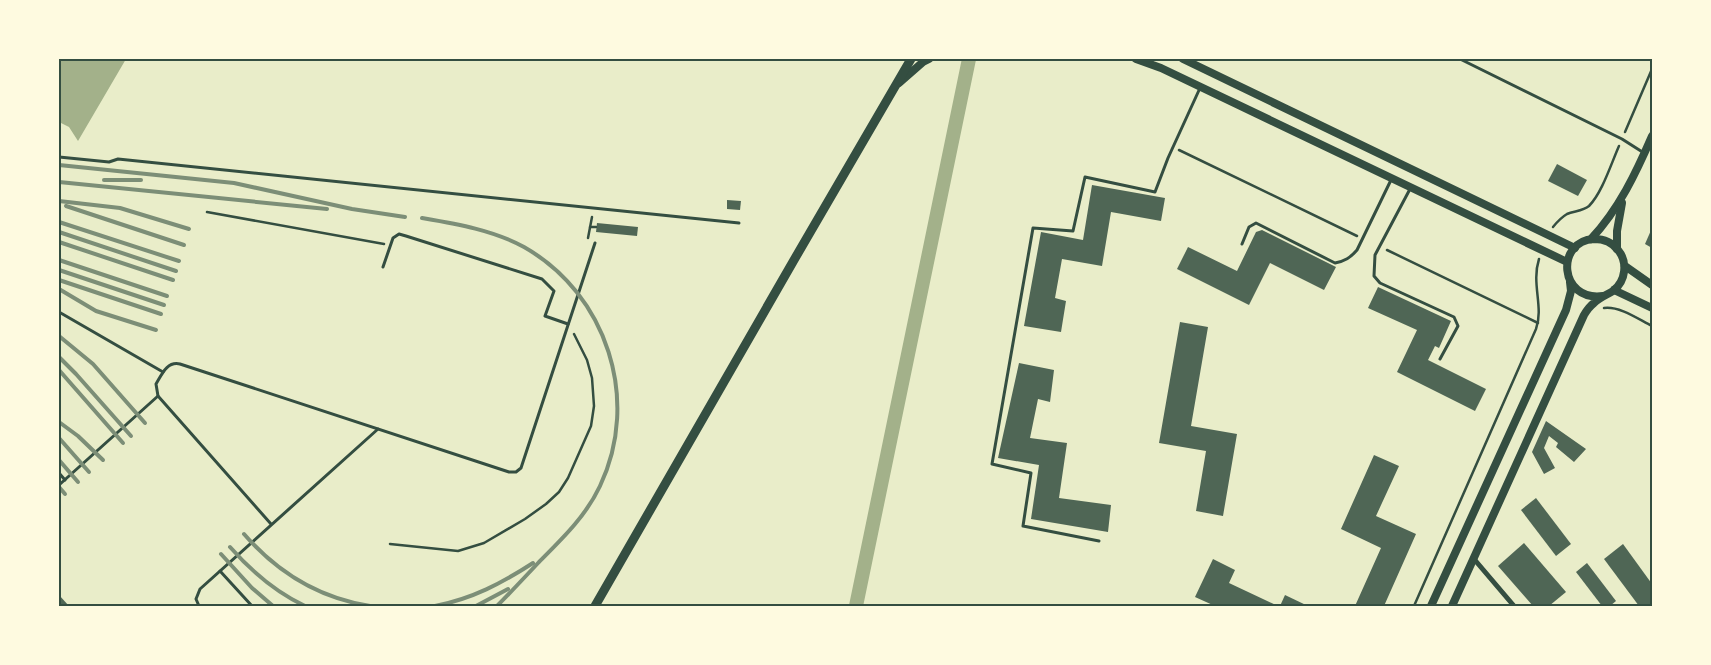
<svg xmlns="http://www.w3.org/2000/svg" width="1711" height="665" font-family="Commissioner,sans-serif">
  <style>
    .water { fill: #a3b18a }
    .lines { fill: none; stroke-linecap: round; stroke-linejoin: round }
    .canal { stroke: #a3b18a; stroke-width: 14 }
    .building { fill: #4f6655 }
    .path { stroke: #344e41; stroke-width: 2.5 }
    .service { stroke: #344e41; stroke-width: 3 }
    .minor { stroke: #344e41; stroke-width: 5 }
    .tertiary { stroke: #344e41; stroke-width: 8 }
    .secondary { stroke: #344e41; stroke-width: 9 }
    .rail { stroke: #7c8e77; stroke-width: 4 }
    .neatline { fill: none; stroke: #344e41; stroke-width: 2 }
  </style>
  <rect width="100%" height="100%" fill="#e9edc9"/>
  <!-- water -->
  <path class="water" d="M59,59h67l-48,82 -9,-14 -10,-5z"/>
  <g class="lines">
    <!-- canal -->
    <path class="canal" d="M856,606l113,-547"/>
  </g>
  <!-- building -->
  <g class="building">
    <path d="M1557,164l30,16 -9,16 -30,-15z"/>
    <path d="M1092,185l73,13 -4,23 -50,-9 -9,54 -40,-7 -7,39 11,3 -5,31 -37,-6 17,-94 42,8z"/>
    <path d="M727,200l14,1 -1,9 -13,-1z"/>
    <path d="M597,223l41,4 -1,9 -41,-4z"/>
    <path d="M1652,228v20l-7,-4z"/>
    <path d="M1262,230l74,37 -12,23 -54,-27 -21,42 -72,-36 11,-22 49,24 19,-39z"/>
    <path d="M1378,287l73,34 -12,27 -4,-2 -7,14 58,29 -11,22 -78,-39 20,-42 -49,-22z"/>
    <path d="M1180,322l28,5 -17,99 46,8 -14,82 -27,-5 10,-60 -47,-8z"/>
    <path d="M1019,363l35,7 -4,32 -12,-3 -8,39 37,5 -8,55 52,7 -3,27 -77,-13 8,-54 -41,-7z"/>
    <path d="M1546,421l40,28 -12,13 -18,-15 2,-4 -9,-7 -5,12 11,20 -11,6 -12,-22z"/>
    <path d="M1374,455l25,11 -23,50 40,18 -32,72h-29l26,-58 -40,-19z"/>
    <path d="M1536,498l35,46 -15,12 -35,-46z"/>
    <path d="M1524,543l42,49 -17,14h-16l-35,-40z"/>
    <path d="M1623,544l29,40v22h-13l-35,-47z"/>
    <path d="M1213,559l22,11 -6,13 49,23h-63l-20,-9z"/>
    <path d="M1587,563l29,38 -6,5h-8l-26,-34z"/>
    <path d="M59,595l10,11h-10z"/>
    <path d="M1285,595l23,11h-28z"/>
  </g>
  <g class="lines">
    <!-- path -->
    <g class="path">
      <path d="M1625,132l27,-63"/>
      <path d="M1179,150l178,86"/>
      <path d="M207,212l177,32"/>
      <path d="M590,227h6"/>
      <path d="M1553,227c4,-5 9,-10 14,-13 7,-3 16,-3 22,-8 13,-13 22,-42 30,-60"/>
      <path d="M588,238l4,-21"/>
      <path d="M1387,250l151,73"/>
      <path d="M1604,308c16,-2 34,11 48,18"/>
      <path d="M390,544l68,7 26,-8 41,-24 21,-15 13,-12 9,-14 23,-52 3,-20 -2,-28 -5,-18 -13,-26"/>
      <path d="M1414,606l122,-277c8,-22 -5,-45 3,-70"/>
    </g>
    <!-- service -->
    <g class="service">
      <path d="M1460,59l162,80 22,14"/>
      <path d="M59,157l50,5 9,-3 621,64"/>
      <path d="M1410,189l-35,66 -1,21 6,7 74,34 4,9 -18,33"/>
      <path d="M1242,244l7,-17 7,-4 79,40c10,-2 15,-5 22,-13l34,-70"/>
      <path d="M383,267l10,-29 6,-4 7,2 136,43 12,12 -9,25 23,8"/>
      <path d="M59,312l104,60"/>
      <path d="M59,473l6,7"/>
      <path d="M59,485l99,-89"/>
      <path d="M271,524l-113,-128 -2,-12c6,-10 11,-23 24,-20l329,108h7l5,-4 74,-225"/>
      <path d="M1099,541l-76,-15 8,-53 -39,-9 41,-236 40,3 12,-54 70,15 13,-34 32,-70"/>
      <path d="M220,571l32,35"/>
      <path d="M199,606l-3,-7 4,-10 178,-160"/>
    </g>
    <!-- minor -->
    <path class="minor" d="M1474,559l40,47"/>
    <!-- tertiary -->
    <g class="tertiary">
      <path d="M1136,59l25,9 406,194"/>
      <path d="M1183,59l392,189"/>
      <path d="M899,83l24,-21 6,-3"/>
      <path d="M1591,239c28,-30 45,-66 61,-103"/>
      <path d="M1617,249v-18l5,-28"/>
      <path d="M1625,266l27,19"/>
      <path d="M1614,290l38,18"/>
      <path d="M1431,606l135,-296 5,-19 -1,-9"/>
      <path d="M1452,606l132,-291c3,-5 6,-9 10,-12 6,-6 13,-8 19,-12 13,-10 15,-29 5,-41 -6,-8 -14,-11 -24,-11 -39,2 -35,63 9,57"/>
    </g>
    <!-- secondary -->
    <path class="secondary" d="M595,606l199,-346 117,-201"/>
    <!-- rail -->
    <g class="rail">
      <path d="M59,165l175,18 118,26 53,8"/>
      <path d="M104,180h37"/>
      <path d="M59,182l268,27"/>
      <path d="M59,201l61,7 69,21"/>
      <path d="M66,206l118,39"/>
      <path d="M422,218c35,6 71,12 102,29 83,47 117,153 76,239 -14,30 -38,53 -61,76 -14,15 -28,30 -42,44"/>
      <path d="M59,222l120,39"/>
      <path d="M59,232l117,39"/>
      <path d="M59,242l114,38"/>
      <path d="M59,260l108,36"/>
      <path d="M59,270l105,35"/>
      <path d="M59,280l102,34"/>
      <path d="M59,289l37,22 60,19"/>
      <path d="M59,336l34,28 52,59"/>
      <path d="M59,357l17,17 55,62"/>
      <path d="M59,370l64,73"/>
      <path d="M59,422l19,14 25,24"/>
      <path d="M59,438l30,34"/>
      <path d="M59,460l19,22"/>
      <path d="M59,487l6,7"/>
      <path d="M244,534c33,38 75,64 126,72"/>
      <path d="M230,547c22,25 45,45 75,59"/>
      <path d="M221,554l31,34 21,18"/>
      <path d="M435,606c37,-7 67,-23 98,-43"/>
      <path d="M476,606l32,-17"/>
    </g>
  </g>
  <!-- border -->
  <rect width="1711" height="665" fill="none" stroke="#fefae0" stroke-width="120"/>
  <rect x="60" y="60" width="1591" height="545" class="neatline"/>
</svg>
